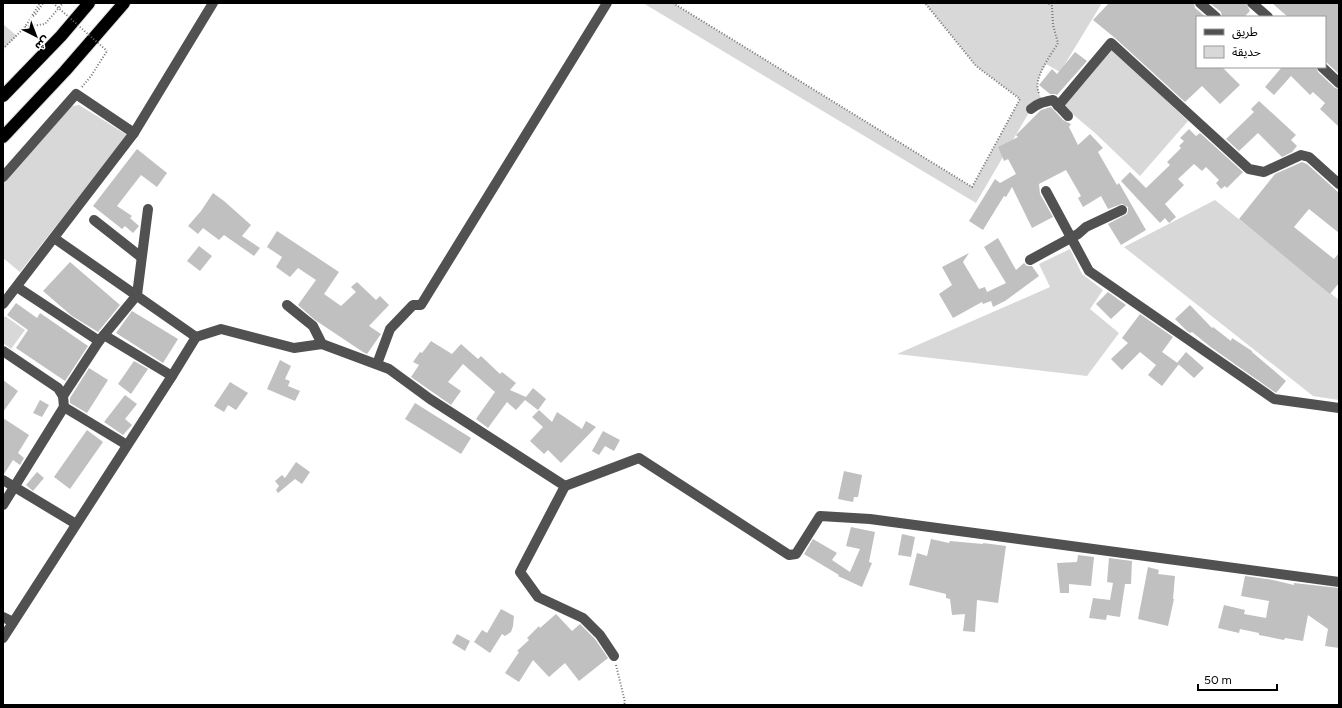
<svg xmlns="http://www.w3.org/2000/svg" width="1342" height="708" font-family="Figtree,'Noto Sans Arabic',sans-serif">
  <style>
    .green { fill: #d8d8d8 }
    .building { fill: #c0c0c0 }
    .lines { fill: none; stroke-linecap: round; stroke-linejoin: round }
    .highway-casing { stroke: #dbdbdb; stroke-width: 14 }
    .path { stroke: #737373; stroke-width: 2; stroke-dasharray: 1 2; stroke-linecap: butt }
    .minor { stroke: #515151; stroke-width: 10 }
    .highway { stroke: #000; stroke-width: 12 }
    .path-bridge { stroke: #737373; stroke-width: 2; stroke-dasharray: 1 2; stroke-linecap: butt }
  </style>
  <rect width="100%" height="100%" fill="#fff"/>
  <!-- green -->
  <g class="green">
    <path d="M643,3h30l299,184 48,-88 -44,-33 -51,-63h177l-42,69 -14,-8c-9,15 -12,21 -3,38l-12,7 -55,94z"/>
    <path d="M3,24l14,12 -14,13z"/>
    <path d="M1111,48l77,73 -48,55 -45,-43 -32,-27z"/>
    <path d="M79,105l48,30 -107,137 -17,-14v-75l69,-77z"/>
    <path d="M1215,200l124,100v100l-26,-4 -189,-149z"/>
    <path d="M1070,249l12,25 21,16 -13,19 29,24 -32,43 -190,-22 153,-67 -11,-23z"/>
    <path d="M5,316l20,14 -14,19 -8,-6v-24z"/>
  </g>
  <!-- building -->
  <g class="building">
    <path d="M1109,3h85l1,5 11,9h-9v50h25l18,18 -20,19 -18,-18 -17,16 -70,-64 -22,-18z"/>
    <path d="M1210,3h36l4,8 -6,6h-22l-1,-5z"/>
    <path d="M1272,3h67v71l-14,-13v-44h-37z"/>
    <path d="M1075,52l12,9 -30,34 -2,-1h-5l-11,-9 13,-16 5,5z"/>
    <path d="M1282,67h34l2,5 17,16 4,1v38l-19,-18 5,-6 -12,-11 -3,3 -19,-19 -17,19 -9,-8z"/>
    <path d="M1259,101l37,34 -5,5 6,6 -5,6 -10,5 -24,-24 -19,18 -13,-12 28,-27 -3,-3z"/>
    <path d="M1051,107l12,13 8,4 -2,3 9,18 12,-11 13,14 -5,4 19,33 2,-2 27,47 -25,15 -13,-21 19,-10 1,-3v-4l-6,-3 -14,5 -7,-13 -18,11 -5,-9 3,-2 -15,-26 -27,14 1,10 13,23 -21,11 -20,-41 -6,10 -2,-1 -21,34 -14,-9 26,-42 5,4 16,-9 -8,-15 -4,2 -6,-14 20,-10 -2,-2 25,-25z"/>
    <path d="M1189,129l7,7 4,-3 43,39 -16,16 -2,-2 -4,3 -5,-6 3,-3 -13,-13 -4,4 -8,-7 -16,15 6,6 -19,19 11,13 -7,6 -4,-5 -5,5 -39,-42 9,-9 16,16 24,-23 -3,-3 14,-14 -2,-2 5,-5 -4,-3z"/>
    <path d="M137,149l30,24 -10,14 -16,-12 -24,31 15,10 -2,2 9,8 -6,7 -8,-7 -3,3 -29,-23z"/>
    <path d="M1302,162l5,2 32,29v40l-30,-24 -15,18 40,32 5,-6v30l-9,11 -91,-75 36,-45z"/>
    <path d="M213,193l11,8 27,24 -9,11 18,12 -6,8 -30,-21 -5,5 -16,-12 -5,6 -10,-8 13,-15z"/>
    <path d="M277,231l62,41 -15,22 17,12 15,-14 -5,-5 6,-5 19,18 4,-4 9,9 -20,21 12,8 -14,20 -4,-2 -48,-32 -17,-15 18,-25 -18,-12 -8,9 -14,-10 6,-10 -15,-10z"/>
    <path d="M998,238l18,32 8,-7 3,3h5l7,10 -34,25 -12,6 -2,-6 -8,3 -1,-2 -29,16 -14,-24 13,-9 -10,-18 27,-14 -6,9 16,27 6,-2 2,5 19,-9 -22,-36z"/>
    <path d="M199,246l13,10 -12,15 -13,-10z"/>
    <path d="M70,262l50,43 -22,27 -26,-16 -29,-25z"/>
    <path d="M1108,292l18,13 -15,14 -15,-15z"/>
    <path d="M16,303l21,15 3,-5 48,33 -23,35 -49,-33 12,-18 -21,-15z"/>
    <path d="M1190,305l22,23 1,-1 18,14 1,-3 20,13v1l34,29 -10,12 -64,-45 -20,-16 -2,1 -3,-2 -12,-12z"/>
    <path d="M132,311l46,28 -15,24 -47,-30z"/>
    <path d="M1140,314l33,23 -11,15 17,12 -17,22 -14,-11 8,-10 -16,-13 -18,18 -11,-11 17,-16 -6,-5z"/>
    <path d="M431,341l21,13 9,-10 17,15 3,-3 19,18 2,-2 14,11 -6,7 16,7 7,-9 13,11 -8,11 -13,-10 -9,10 -9,-8 -19,26 -12,-9 19,-27 -32,-28 -15,18 13,9 -10,14 -40,-28 8,-12 -6,-3 7,-10 2,1z"/>
    <path d="M1186,352l18,16 -10,10 -17,-15z"/>
    <path d="M280,360l11,6 -6,13 5,2 -2,5 12,5 -5,10 -28,-12z"/>
    <path d="M134,361l14,8 -17,25 -13,-10z"/>
    <path d="M89,368l19,12 -21,33 -17,-10v-5z"/>
    <path d="M3,380l15,11 -15,21z"/>
    <path d="M230,382l18,11 -12,17 -8,-5 -4,7 -10,-6z"/>
    <path d="M125,395l12,9 -12,15 7,6 -9,10 -19,-13z"/>
    <path d="M40,400l9,5 -7,12 -9,-4z"/>
    <path d="M415,403l56,35 -10,16 -56,-35z"/>
    <path d="M539,410l13,12 5,-10 25,17 4,-8 10,6 -35,36 -13,-13 -4,4 -14,-13 13,-14 -11,-10z"/>
    <path d="M3,418l26,17 -11,18 6,5 -4,7 -7,-5 -9,14h-1z"/>
    <path d="M87,430l16,12 -33,47 -16,-12z"/>
    <path d="M603,431l17,9 -6,11 -9,-5 -6,9 -7,-4z"/>
    <path d="M296,462l14,10 -8,12 -7,-5 -17,14 -2,-3 3,-4 -4,-5 7,-6 3,3z"/>
    <path d="M844,471l18,4 -4,22h-4l-1,5 -15,-3z"/>
    <path d="M37,472l7,6 -11,13 -7,-6z"/>
    <path d="M851,527l24,5 -6,30 3,1 -10,24 -24,-11 1,-1 -35,-21 9,-15 24,14 -5,7 18,12 10,-23 -14,-3z"/>
    <path d="M902,534l13,3 -4,20 -13,-2z"/>
    <path d="M931,539l18,4 1,-2 33,3v-1l23,3 -8,57 -21,-3 -2,32 -12,-1 2,-17 -13,1 -2,-16 -4,-1v-4l-37,-9 8,-32 10,3z"/>
    <path d="M1078,555l16,2 -3,29 -22,-2v9h-9l-3,-30 20,-1z"/>
    <path d="M1109,558l23,3 -1,23h-6l-5,33 -13,-2 -1,5 -17,-2 4,-20 17,2 3,-17 -6,-1z"/>
    <path d="M1148,567l11,3 -1,4 17,2 -2,23h1l-6,27 -30,-7z"/>
    <path d="M1245,576l28,4 21,5v-2l45,5v60l-14,-2 3,-17 -20,-14 -5,26 -18,-3 -1,2 -25,-5v-2l-19,-4 -1,4 -21,-5 6,-23 21,5 -1,4 22,4 3,-17 -28,-5z"/>
    <path d="M501,609l13,7 -1,10 -2,6 -6,4 -3,-2 -12,19 -16,-11 8,-12 5,3z"/>
    <path d="M556,614l16,17 8,-7 15,15 13,19 -29,23 -14,-18 -16,14 -16,-17 -14,22 -14,-9 14,-21 -2,-1 12,-11 -2,-2 12,-12 1,2z"/>
    <path d="M457,634l13,7 -5,10 -13,-8z"/>
  </g>
  <g class="lines">
    <!-- highway casing -->
    <g class="highway-casing">
      <g id="highway">
        <path d="M3,96l58,-60 28,-33"/>
        <path d="M3,137l62,-66 59,-68"/>
      </g>
    </g>
    <!-- path -->
    <g class="path">
      <path d="M673,3l299,184 48,-88 -44,-33 -51,-63"/>
      <path d="M33,16l2,-1 8,-12"/>
      <path d="M25,27l20,-3 18,-21"/>
      <path d="M3,49l22,-22 15,-24"/>
      <path d="M82,87l9,-11 16,-25"/>
      <path d="M1039,93c-7,-14 12,-38 19,-50l-5,-18 -1,-19 -4,-3"/>
      <path d="M616,665l9,37 -1,3"/>
    </g>
    <!-- minor -->
    <g class="minor">
      <path d="M1200,3l16,14"/>
      <path d="M1252,3l16,14"/>
      <path d="M1322,67l17,16"/>
      <path d="M1058,106l53,-63 138,126 15,3 37,-17 8,2 30,27"/>
      <path d="M1031,109c7,-6 13,-7 22,-9l15,16"/>
      <path d="M3,177l73,-83 58,39"/>
      <path d="M1046,191l43,80 185,128 65,9"/>
      <path d="M94,220l47,37"/>
      <path d="M54,238l142,99"/>
      <path d="M1030,260l48,-26 8,-7 36,-17"/>
      <path d="M17,287l82,54"/>
      <path d="M3,304l131,-171 79,-130"/>
      <path d="M287,305l26,21 9,18 67,25 41,30 135,87 -45,86 18,25 45,21 17,17 14,21"/>
      <path d="M104,335l68,41"/>
      <path d="M3,351l55,37 5,8 1,11 63,38"/>
      <path d="M377,364l13,-35 23,-24h8l186,-302"/>
      <path d="M63,396l36,-55 38,-46 11,-86"/>
      <path d="M3,480l73,44"/>
      <path d="M565,486l74,-28 150,97 7,-1 24,-38 50,3 469,63"/>
      <path d="M3,505l61,-98"/>
      <path d="M3,617l10,5"/>
      <path d="M3,638l169,-262 24,-39 25,-8 73,19 28,-4"/>
    </g>
    <!-- highway -->
    <use href="#highway" class="highway"/>
    <!-- path-bridge -->
    <path class="path-bridge" d="M53,3l54,48"/>
  </g>
  <!-- border -->
  <rect width="1342" height="708" fill="none" stroke="#000000" stroke-width="8"/>
  <!-- legend -->
  <rect x="1196" y="16" width="130" height="52" fill="#ffffff" stroke="#999999"/>
  <rect x="1204" y="29" width="20" height="6" fill="#515151" stroke="#999999"/>
  <text x="1232" y="36" font-size="12" fill="#000000">طريق</text>
  <rect x="1204" y="46" width="20" height="12" fill="#d8d8d8" stroke="#999999"/>
  <text x="1232" y="56" font-size="12" fill="#000000">حديقة</text>
  <!-- north arrow -->
  <g transform="translate(36 36) rotate(138)" stroke="#ffffff" stroke-width="3" paint-order="stroke">
  <path d="M0-3L7 15L0 10L-7 15Z" fill="#000000"/>
  <text y="-6" font-size="11" font-weight="bold" text-anchor="middle" fill="#000000">ش</text>
  </g>
  <!-- scale -->
  <path d="M1198 684v6h79v-6" fill="none" stroke="#000000" stroke-width="2"/>
  <text x="1204" y="684" font-size="12" fill="#000000" stroke="#ffffff" stroke-width="3" paint-order="stroke">50 m</text>
</svg>
